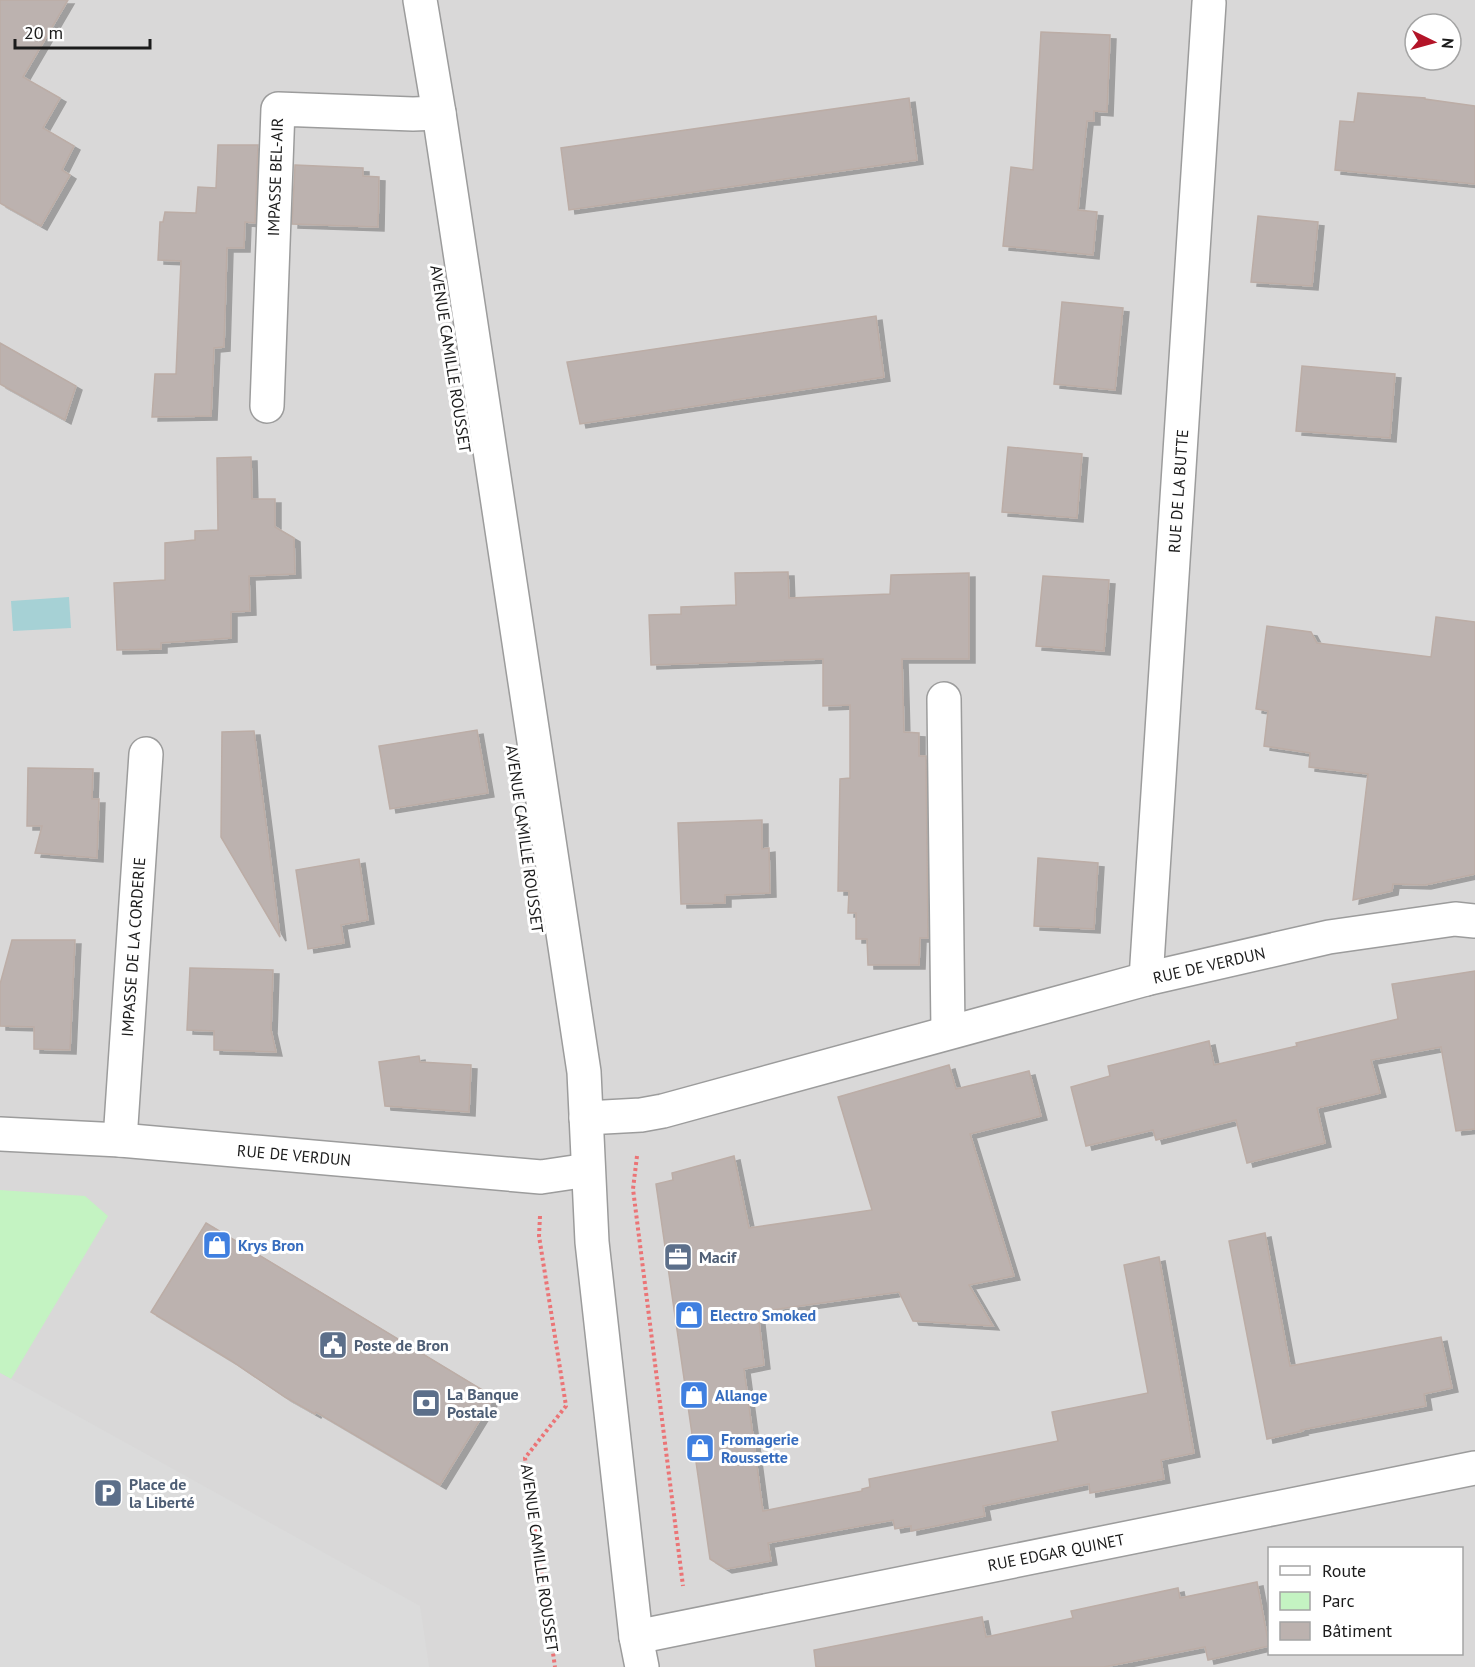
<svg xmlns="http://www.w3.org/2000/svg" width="1475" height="1667" font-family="'PT Sans',sans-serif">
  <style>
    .residential { fill: #d9d8d8; fill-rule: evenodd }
    .park { fill: #c4f3c2 }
    .parking { fill: #dbdbdb }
    .water { fill: #a6d1d5 }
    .building { fill: #bcb2af; stroke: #bcada6; stroke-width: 1.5; filter: url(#shadow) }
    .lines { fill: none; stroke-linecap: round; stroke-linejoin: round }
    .minor-casing { stroke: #9c9c9c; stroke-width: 36 }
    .tertiary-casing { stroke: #9c9c9c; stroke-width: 36 }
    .path { stroke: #eb7476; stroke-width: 4; stroke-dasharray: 3 3; stroke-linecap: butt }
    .minor { stroke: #fff; stroke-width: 33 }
    .tertiary { stroke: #fff; stroke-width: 33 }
    .labels { text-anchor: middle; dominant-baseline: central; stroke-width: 6; stroke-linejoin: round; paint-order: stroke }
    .street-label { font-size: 16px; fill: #1b1b1b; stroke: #fff }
    .shop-label { font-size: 16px; font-weight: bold; fill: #366cbe; stroke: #fff; text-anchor: start }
    .service-label { font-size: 16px; font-weight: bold; fill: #4e5e75; stroke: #fff; text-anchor: start }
  </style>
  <defs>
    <filter id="shadow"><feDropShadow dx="6" dy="4" stdDeviation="0" flood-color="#0004"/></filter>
  </defs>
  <rect width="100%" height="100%" fill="#ece7e2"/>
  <!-- residential -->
  <path class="residential" d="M0,0h1475v1667h-1475zM1415,24h36v36h-36zM1270,1548h192v106h-192z"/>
  <!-- park -->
  <path class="park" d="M0,1190l85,6 23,20 -97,163 -11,-6z"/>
  <!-- parking -->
  <path class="parking" d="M0,1373l420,233 9,61h-429z"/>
  <!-- water -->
  <path class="water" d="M69,597l2,31 -58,3 -2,-30z"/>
  <!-- building -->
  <g class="building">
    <path d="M0,0h68l-45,77 37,21 -17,30 31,18 -12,24 8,5 -29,51 -41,-23z"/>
    <path d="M1041,32l69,3 -3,77 -13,-1v10h-7l-9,89 19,2 -4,43 -90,-9 8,-79 22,3z"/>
    <path d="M1358,93l67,5v1l50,7v78l-140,-14 5,-49 14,1z"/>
    <path d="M909,98l8,62 -348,50 -8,-62z"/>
    <path d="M218,145h40l-3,78 -10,-1 -1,26h-17l-3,99 -10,1 -3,68 -59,1 3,-43h21l5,-113 -23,-1 2,-38h3l2,-10 31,1 2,-26 18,1z"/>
    <path d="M295,165l68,3v8l16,1 -1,50 -86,-3z"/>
    <path d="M1258,216l60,6 -6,64 -61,-4z"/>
    <path d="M1062,302l61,6 -8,82 -61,-6z"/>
    <path d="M876,316l8,61 -304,47 -13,-62z"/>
    <path d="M0,343l76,43 -11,34 -65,-36z"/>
    <path d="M1302,366l93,8 -5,64 -94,-7z"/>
    <path d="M1008,447l74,7 -5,64 -75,-6z"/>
    <path d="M251,457l1,42h23v28l19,11 1,36 -46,2 1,35 -19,1v26l-70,5v6l-44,1 -3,-67 51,-3v-37l30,-3v-9l23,-1 -1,-72z"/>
    <path d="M788,572l1,26 101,-4 1,-19 78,-2v86h-67l2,73 15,1v23h7l2,182h-8l-1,27h-51l-1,-26h-11v-26h-8l1,-22h-11l2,-112 10,-1v-73l-27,1v-47l-172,6 -2,-50 32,-1v-7l55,-2 -1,-32z"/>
    <path d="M1043,576l66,4 -5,71 -68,-5z"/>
    <path d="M1436,617l39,5v252l-50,11 -32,-1 -1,7 -39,9 15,-126 -59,-7 1,-14 -46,-7 4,-35 -12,-2 11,-83 44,6 6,11 114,14z"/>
    <path d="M477,730l11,63 -98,16 -11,-63z"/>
    <path d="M254,731l14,108 12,98 -59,-100 1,-105z"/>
    <path d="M28,768l65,1 -1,30h7l-2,59 -62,-5 7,-27h-15z"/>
    <path d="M762,820v29l7,-1 1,45 -45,2v8l-44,1 -3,-81z"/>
    <path d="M1038,858l60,5 -4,66 -60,-3z"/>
    <path d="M359,859l9,61 -27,5 3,18 -36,6 -12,-79z"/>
    <path d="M12,940h63l-5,110 -36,-1v-22l-34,-1v-42z"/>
    <path d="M190,968l83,2 -2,60 5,22 -62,-2v-19l-27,-1z"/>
    <path d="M1475,971v158l-19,2 -15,-84 -70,13 9,33 -63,15 8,35 -78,20 -11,-43 -80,20 -3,-10 -67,16 -15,-59 39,-11 -2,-10 101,-25 5,24 83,-19 -1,-3 102,-24 -6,-35z"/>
    <path d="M419,1056l1,6 51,3 -2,47 -84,-6 -6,-44z"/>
    <path d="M949,1065l7,24 73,-18 12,45 -71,18 44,142 -45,9 24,41 -80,-5 -14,-29 -141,20 6,53 -20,4 19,142 99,-20v-2l8,-2 -1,-8 189,-38 -6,-29 96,-19 -24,-128 35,-8 35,196 -33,7 3,19 -74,14 -1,-9 -106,22 2,10 -74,15v-5l-16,3 -2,-9 -125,23 3,18 -45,8 -16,-10 -54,-375 17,-4 -1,-7 62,-17 15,72 123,-18 -34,-113z"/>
    <path d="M206,1223l288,174 -54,88 -124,-73 -1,2 -30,-17 -55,-37 -79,-48z"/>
    <path d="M1265,1233l25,133 151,-29 11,51 -28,6 2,12 -125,24 1,1 -35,8 -38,-198z"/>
    <path d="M1257,1582l12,64 -61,14 -3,-13 -101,20h-288l-2,-17 168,-33 4,20 87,-19 -2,-7 107,-23 2,10z"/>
  </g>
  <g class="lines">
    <!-- minor casing -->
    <g class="minor-casing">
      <g id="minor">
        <path d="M267,406l11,-297 135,5 26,-1"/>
        <path d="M944,699l4,333"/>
        <path d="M1146,979l63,-976"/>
        <path d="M586,1118l55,-3 22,-4 483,-132 183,-42 126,-18 20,2"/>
        <path d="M0,1134l120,6 421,37 47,-7"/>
        <path d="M120,1140l26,-386"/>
        <path d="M636,1637l839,-169"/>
      </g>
    </g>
    <!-- tertiary casing -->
    <g class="tertiary-casing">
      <path id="tertiary" d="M420,0l19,113 145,959 8,170 44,395 6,30"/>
    </g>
    <!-- path -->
    <g class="path">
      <path d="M637,1156l-4,33 50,397"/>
      <path d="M540,1216l-1,20 27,170 -41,52 30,209"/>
    </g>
    <!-- minor -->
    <use href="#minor" class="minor"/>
    <!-- tertiary -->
    <use href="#tertiary" class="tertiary"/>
  </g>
  <!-- icons -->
  <defs>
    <g id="shop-square" transform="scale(1.5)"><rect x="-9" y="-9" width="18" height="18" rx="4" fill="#3f7fe0" stroke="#fff"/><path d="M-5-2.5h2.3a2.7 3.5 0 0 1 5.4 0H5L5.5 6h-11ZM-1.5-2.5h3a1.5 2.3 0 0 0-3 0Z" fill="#fff"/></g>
    <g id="office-square" transform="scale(1.5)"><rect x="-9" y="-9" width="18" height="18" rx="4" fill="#5c6f8a" stroke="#fff"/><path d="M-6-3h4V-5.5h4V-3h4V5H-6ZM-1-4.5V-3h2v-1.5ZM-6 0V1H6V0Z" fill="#fff"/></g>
    <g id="civic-square" transform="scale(1.5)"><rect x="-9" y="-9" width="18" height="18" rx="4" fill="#5c6f8a" stroke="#fff"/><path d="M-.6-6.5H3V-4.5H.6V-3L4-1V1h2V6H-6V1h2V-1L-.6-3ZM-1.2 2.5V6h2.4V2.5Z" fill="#fff"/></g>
    <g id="bank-square" transform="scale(1.5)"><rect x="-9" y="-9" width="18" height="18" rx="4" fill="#5c6f8a" stroke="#fff"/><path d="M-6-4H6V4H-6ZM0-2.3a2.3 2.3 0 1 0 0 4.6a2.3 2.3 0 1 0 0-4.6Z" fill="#fff"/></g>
    <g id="parking-square" transform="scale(1.5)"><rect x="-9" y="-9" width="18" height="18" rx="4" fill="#5c6f8a" stroke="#fff"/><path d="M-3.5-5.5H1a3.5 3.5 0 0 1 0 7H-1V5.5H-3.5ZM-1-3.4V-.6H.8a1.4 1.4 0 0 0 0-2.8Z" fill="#fff"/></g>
  </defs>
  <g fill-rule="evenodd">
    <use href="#shop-square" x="217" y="1245"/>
    <use href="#office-square" x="678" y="1257"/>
    <use href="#shop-square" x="689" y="1315"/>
    <use href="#civic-square" x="333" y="1345"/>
    <use href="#shop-square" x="694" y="1395"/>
    <use href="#bank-square" x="426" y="1403"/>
    <use href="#shop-square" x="700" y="1448"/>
    <use href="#parking-square" x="108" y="1493"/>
  </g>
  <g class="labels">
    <!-- street labels -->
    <g class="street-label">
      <text transform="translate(275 177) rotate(-88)">IMPASSE BEL-AIR</text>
      <text transform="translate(451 359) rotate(81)">AVENUE CAMILLE ROUSSET</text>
      <text transform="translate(1178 491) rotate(-86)">RUE DE LA BUTTE</text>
      <text transform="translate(525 839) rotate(82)">AVENUE CAMILLE ROUSSET</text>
      <text transform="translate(133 947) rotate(-86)">IMPASSE DE LA CORDERIE</text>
      <text transform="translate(1209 965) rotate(-13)">RUE DE VERDUN</text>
      <text transform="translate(294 1155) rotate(5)">RUE DE VERDUN</text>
      <text transform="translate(1056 1552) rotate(-11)">RUE EDGAR QUINET</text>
      <text transform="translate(540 1558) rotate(82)">AVENUE CAMILLE ROUSSET</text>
    </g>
    <!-- shop labels -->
    <g class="shop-label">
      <text x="238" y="1245">Krys Bron</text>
      <text x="710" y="1315">Electro Smoked</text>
      <text x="715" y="1395">Allange</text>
      <text x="721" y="1439">Fromagerie<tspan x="721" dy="18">Roussette</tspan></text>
    </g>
    <!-- service labels -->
    <g class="service-label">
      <text x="699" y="1257">Macif</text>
      <text x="354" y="1345">Poste de Bron</text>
      <text x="447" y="1394">La Banque<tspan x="447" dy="18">Postale</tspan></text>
      <text x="129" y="1484">Place de<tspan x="129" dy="18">la Liberté</tspan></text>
    </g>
  </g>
  <!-- legend -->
  <rect x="1268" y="1547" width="195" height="108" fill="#ffffff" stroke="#a4a4a4" stroke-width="1.5"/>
  <rect x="1280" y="1566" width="30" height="9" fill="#ffffff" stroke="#a4a4a4" stroke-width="1.5"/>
  <text x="1322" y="1577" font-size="18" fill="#1b1b1b">Route</text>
  <rect x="1280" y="1592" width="30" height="18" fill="#c4f3c2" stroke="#a4a4a4" stroke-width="1.5"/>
  <text x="1322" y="1607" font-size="18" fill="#1b1b1b">Parc</text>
  <rect x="1280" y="1622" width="30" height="18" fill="#bcb2af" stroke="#a4a4a4" stroke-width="1.5"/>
  <text x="1322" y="1637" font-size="18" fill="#1b1b1b">Bâtiment</text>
  <!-- north arrow -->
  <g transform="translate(1433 42) rotate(95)"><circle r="28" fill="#ffffff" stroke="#a4a4a4" stroke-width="1.5"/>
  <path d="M0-4.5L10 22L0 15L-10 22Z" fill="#b31428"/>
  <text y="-9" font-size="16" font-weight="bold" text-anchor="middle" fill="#1b1b1b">N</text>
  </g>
  <!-- scale -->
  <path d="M15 39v9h135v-9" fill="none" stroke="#1b1b1b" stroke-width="3"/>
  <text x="24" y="39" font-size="18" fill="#1b1b1b" stroke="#ffffff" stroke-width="4.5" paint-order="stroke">20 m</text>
</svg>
